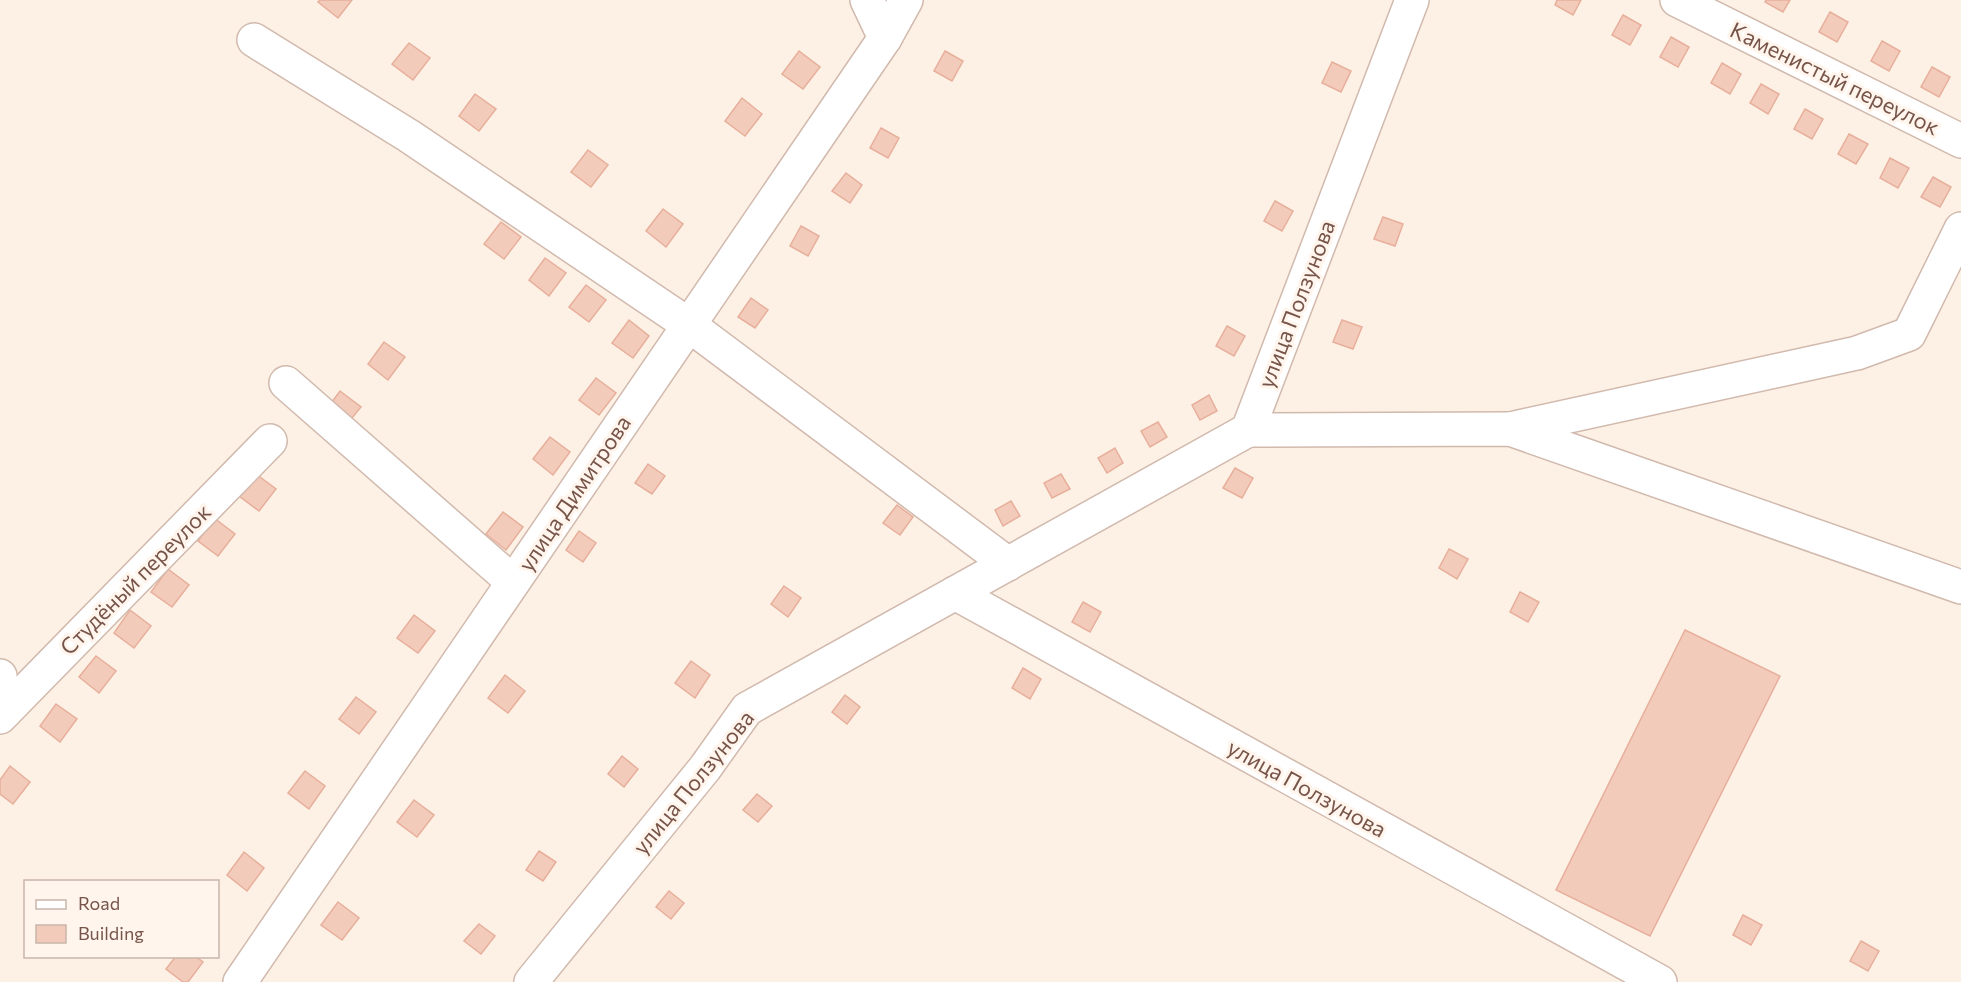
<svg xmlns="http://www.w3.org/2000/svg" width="1961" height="982" font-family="Commissioner,sans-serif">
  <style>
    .building { fill: #f3cbbb; stroke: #e7af9b; stroke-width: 1.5 }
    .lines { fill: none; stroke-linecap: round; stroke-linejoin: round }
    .minor-casing { stroke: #d1b9ad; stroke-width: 36 }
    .minor { stroke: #fff; stroke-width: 33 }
    .labels { text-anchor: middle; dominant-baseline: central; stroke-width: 6; stroke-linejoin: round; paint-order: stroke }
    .street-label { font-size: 22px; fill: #775449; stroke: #fff5ec }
  </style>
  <rect width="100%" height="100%" fill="#fdf1e5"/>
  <!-- building -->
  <g class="building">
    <path d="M320,0h32l-14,18 -20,-16z"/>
    <path d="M1557,0h24l-8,15 -18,-10z"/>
    <path d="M1766,0h24l-7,12 -18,-10z"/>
    <path d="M1830,12l18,10 -11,20 -18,-10z"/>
    <path d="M1623,15l18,10 -11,20 -18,-10z"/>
    <path d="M1671,37l18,10 -11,20 -18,-10z"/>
    <path d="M1882,41l18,10 -11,20 -18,-10z"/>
    <path d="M409,43l21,15 -17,22 -21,-16z"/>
    <path d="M799,51l21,16 -17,22 -21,-15z"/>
    <path d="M945,51l18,10 -11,20 -18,-10z"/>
    <path d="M1332,62l19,9 -10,21 -19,-9z"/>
    <path d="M1722,63l19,11 -11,20 -19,-11z"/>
    <path d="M1932,67l18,10 -11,20 -18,-10z"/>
    <path d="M1761,84l18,10 -11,20 -18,-11z"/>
    <path d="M475,94l21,15 -17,22 -20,-15z"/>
    <path d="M742,98l20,16 -17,22 -20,-15z"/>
    <path d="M1805,109l18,10 -11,20 -18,-10z"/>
    <path d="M881,128l18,10 -11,20 -18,-10z"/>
    <path d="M1849,134l19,10 -12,20 -18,-10z"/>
    <path d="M588,150l20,15 -17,22 -20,-15z"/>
    <path d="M1890,158l19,10 -11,20 -18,-10z"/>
    <path d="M846,173l16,12 -12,18 -18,-12z"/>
    <path d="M1933,177l18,10 -11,20 -19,-10z"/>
    <path d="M1275,201l18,10 -11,20 -18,-10z"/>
    <path d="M663,209l20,15 -17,23 -20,-16z"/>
    <path d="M1383,217l20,7 -8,22 -21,-7z"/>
    <path d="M501,222l20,15 -17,22 -20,-15z"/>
    <path d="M801,226l18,10 -11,20 -18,-10z"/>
    <path d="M545,258l21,15 -17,23 -20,-16z"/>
    <path d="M586,285l20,15 -17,22 -20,-15z"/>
    <path d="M751,298l17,12 -13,18 -17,-11z"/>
    <path d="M629,320l20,16 -16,22 -21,-15z"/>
    <path d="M1342,320l20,7 -9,22 -20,-7z"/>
    <path d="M1227,326l18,10 -11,20 -18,-10z"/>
    <path d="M384,342l21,15 -17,23 -20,-16z"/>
    <path d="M596,378l20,15 -17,22 -20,-15z"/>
    <path d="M340,391l21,16 -18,22 -20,-15z"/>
    <path d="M1209,395l8,16 -17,9 -8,-15z"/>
    <path d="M1158,422l9,15 -17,10 -9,-16z"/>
    <path d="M550,437l20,15 -17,23 -20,-16z"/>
    <path d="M1115,448l8,15 -16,10 -9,-15z"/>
    <path d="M648,464l17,12 -13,18 -17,-11z"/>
    <path d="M1235,468l18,10 -11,20 -19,-10z"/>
    <path d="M256,474l20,15 -17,22 -20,-15z"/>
    <path d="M1061,474l9,15 -18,9 -8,-15z"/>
    <path d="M1011,501l9,15 -17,10 -8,-16z"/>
    <path d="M897,505l16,12 -13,18 -17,-12z"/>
    <path d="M503,512l20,15 -17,23 -20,-16z"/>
    <path d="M214,518l21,16 -17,22 -20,-15z"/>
    <path d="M579,531l17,12 -13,19 -17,-12z"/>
    <path d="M1449,549l19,10 -11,20 -18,-11z"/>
    <path d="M168,569l21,16 -17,22 -21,-15z"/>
    <path d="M784,586l17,12 -13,19 -17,-13z"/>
    <path d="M1520,592l19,10 -11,20 -18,-10z"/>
    <path d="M1083,602l18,10 -11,20 -18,-10z"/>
    <path d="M130,610l21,16 -17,22 -20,-15z"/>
    <path d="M414,615l21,16 -17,22 -21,-15z"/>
    <path d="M1685,630l95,46 -130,260 -94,-46z"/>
    <path d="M96,656l20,15 -17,22 -20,-16z"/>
    <path d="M691,661l19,14 -15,23 -20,-15z"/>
    <path d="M1023,668l18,11 -11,20 -18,-11z"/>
    <path d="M505,675l20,16 -17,22 -20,-15z"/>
    <path d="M845,695l15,12 -13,17 -15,-12z"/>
    <path d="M356,697l20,15 -17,22 -20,-15z"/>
    <path d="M56,704l21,15 -17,23 -20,-16z"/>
    <path d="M622,756l16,13 -14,18 -16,-13z"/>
    <path d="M10,766l20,16 -17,22 -13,-10v-14z"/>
    <path d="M305,771l20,15 -16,23 -21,-16z"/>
    <path d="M757,794l15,12 -14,16 -15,-12z"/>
    <path d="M414,800l20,15 -17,22 -20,-15z"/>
    <path d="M539,851l17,11 -13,19 -17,-11z"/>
    <path d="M244,852l20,16 -17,23 -20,-16z"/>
    <path d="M669,891l15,12 -13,16 -15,-12z"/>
    <path d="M338,902l21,16 -17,22 -21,-15z"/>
    <path d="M1743,915l19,10 -11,20 -18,-10z"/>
    <path d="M479,924l16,12 -14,18 -17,-13z"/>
    <path d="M1861,941l18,10 -11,20 -18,-10z"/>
    <path d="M176,956h19l8,6 -15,20h-5l-17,-13z"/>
  </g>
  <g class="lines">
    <!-- minor casing -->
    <g class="minor-casing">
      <g id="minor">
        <path d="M1677,0l284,141"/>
        <path d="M885,38l21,-38"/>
        <path d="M254,40l155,96 280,189 319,239"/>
        <path d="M286,383l227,199"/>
        <path d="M1510,429l347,-76 52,-19 52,-105"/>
        <path d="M1248,430l262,-1 451,158"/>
        <path d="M955,593l705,389"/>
        <path d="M0,676l3,36"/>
        <path d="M0,717l270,-276"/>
        <path d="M240,982l645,-944 -18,-38"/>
        <path d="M531,982l174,-214 42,-59 501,-279 164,-430"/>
      </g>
    </g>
    <!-- minor -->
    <use href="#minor" class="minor"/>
  </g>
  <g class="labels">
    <!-- street labels -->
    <g class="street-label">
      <text transform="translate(1835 78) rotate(26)">Каменистый переулок</text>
      <text transform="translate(1296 304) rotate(-69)">улица Ползунова</text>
      <text transform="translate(574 493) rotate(-56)">улица Димитрова</text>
      <text transform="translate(135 579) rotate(-45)">Студёный переулок</text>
      <text transform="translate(693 782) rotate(-51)">улица Ползунова</text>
      <text transform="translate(1307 788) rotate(29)">улица Ползунова</text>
    </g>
  </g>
  <!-- legend -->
  <rect x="24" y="880" width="195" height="78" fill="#fff5ec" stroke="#c9b5ab" stroke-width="1.5"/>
  <rect x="36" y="900" width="30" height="9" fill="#ffffff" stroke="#c9b5ab" stroke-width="1.5"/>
  <text x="78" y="910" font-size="18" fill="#775449">Road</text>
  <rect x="36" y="925" width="30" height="18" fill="#f3cbbb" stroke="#c9b5ab" stroke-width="1.5"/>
  <text x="78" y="940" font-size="18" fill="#775449">Building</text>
</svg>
